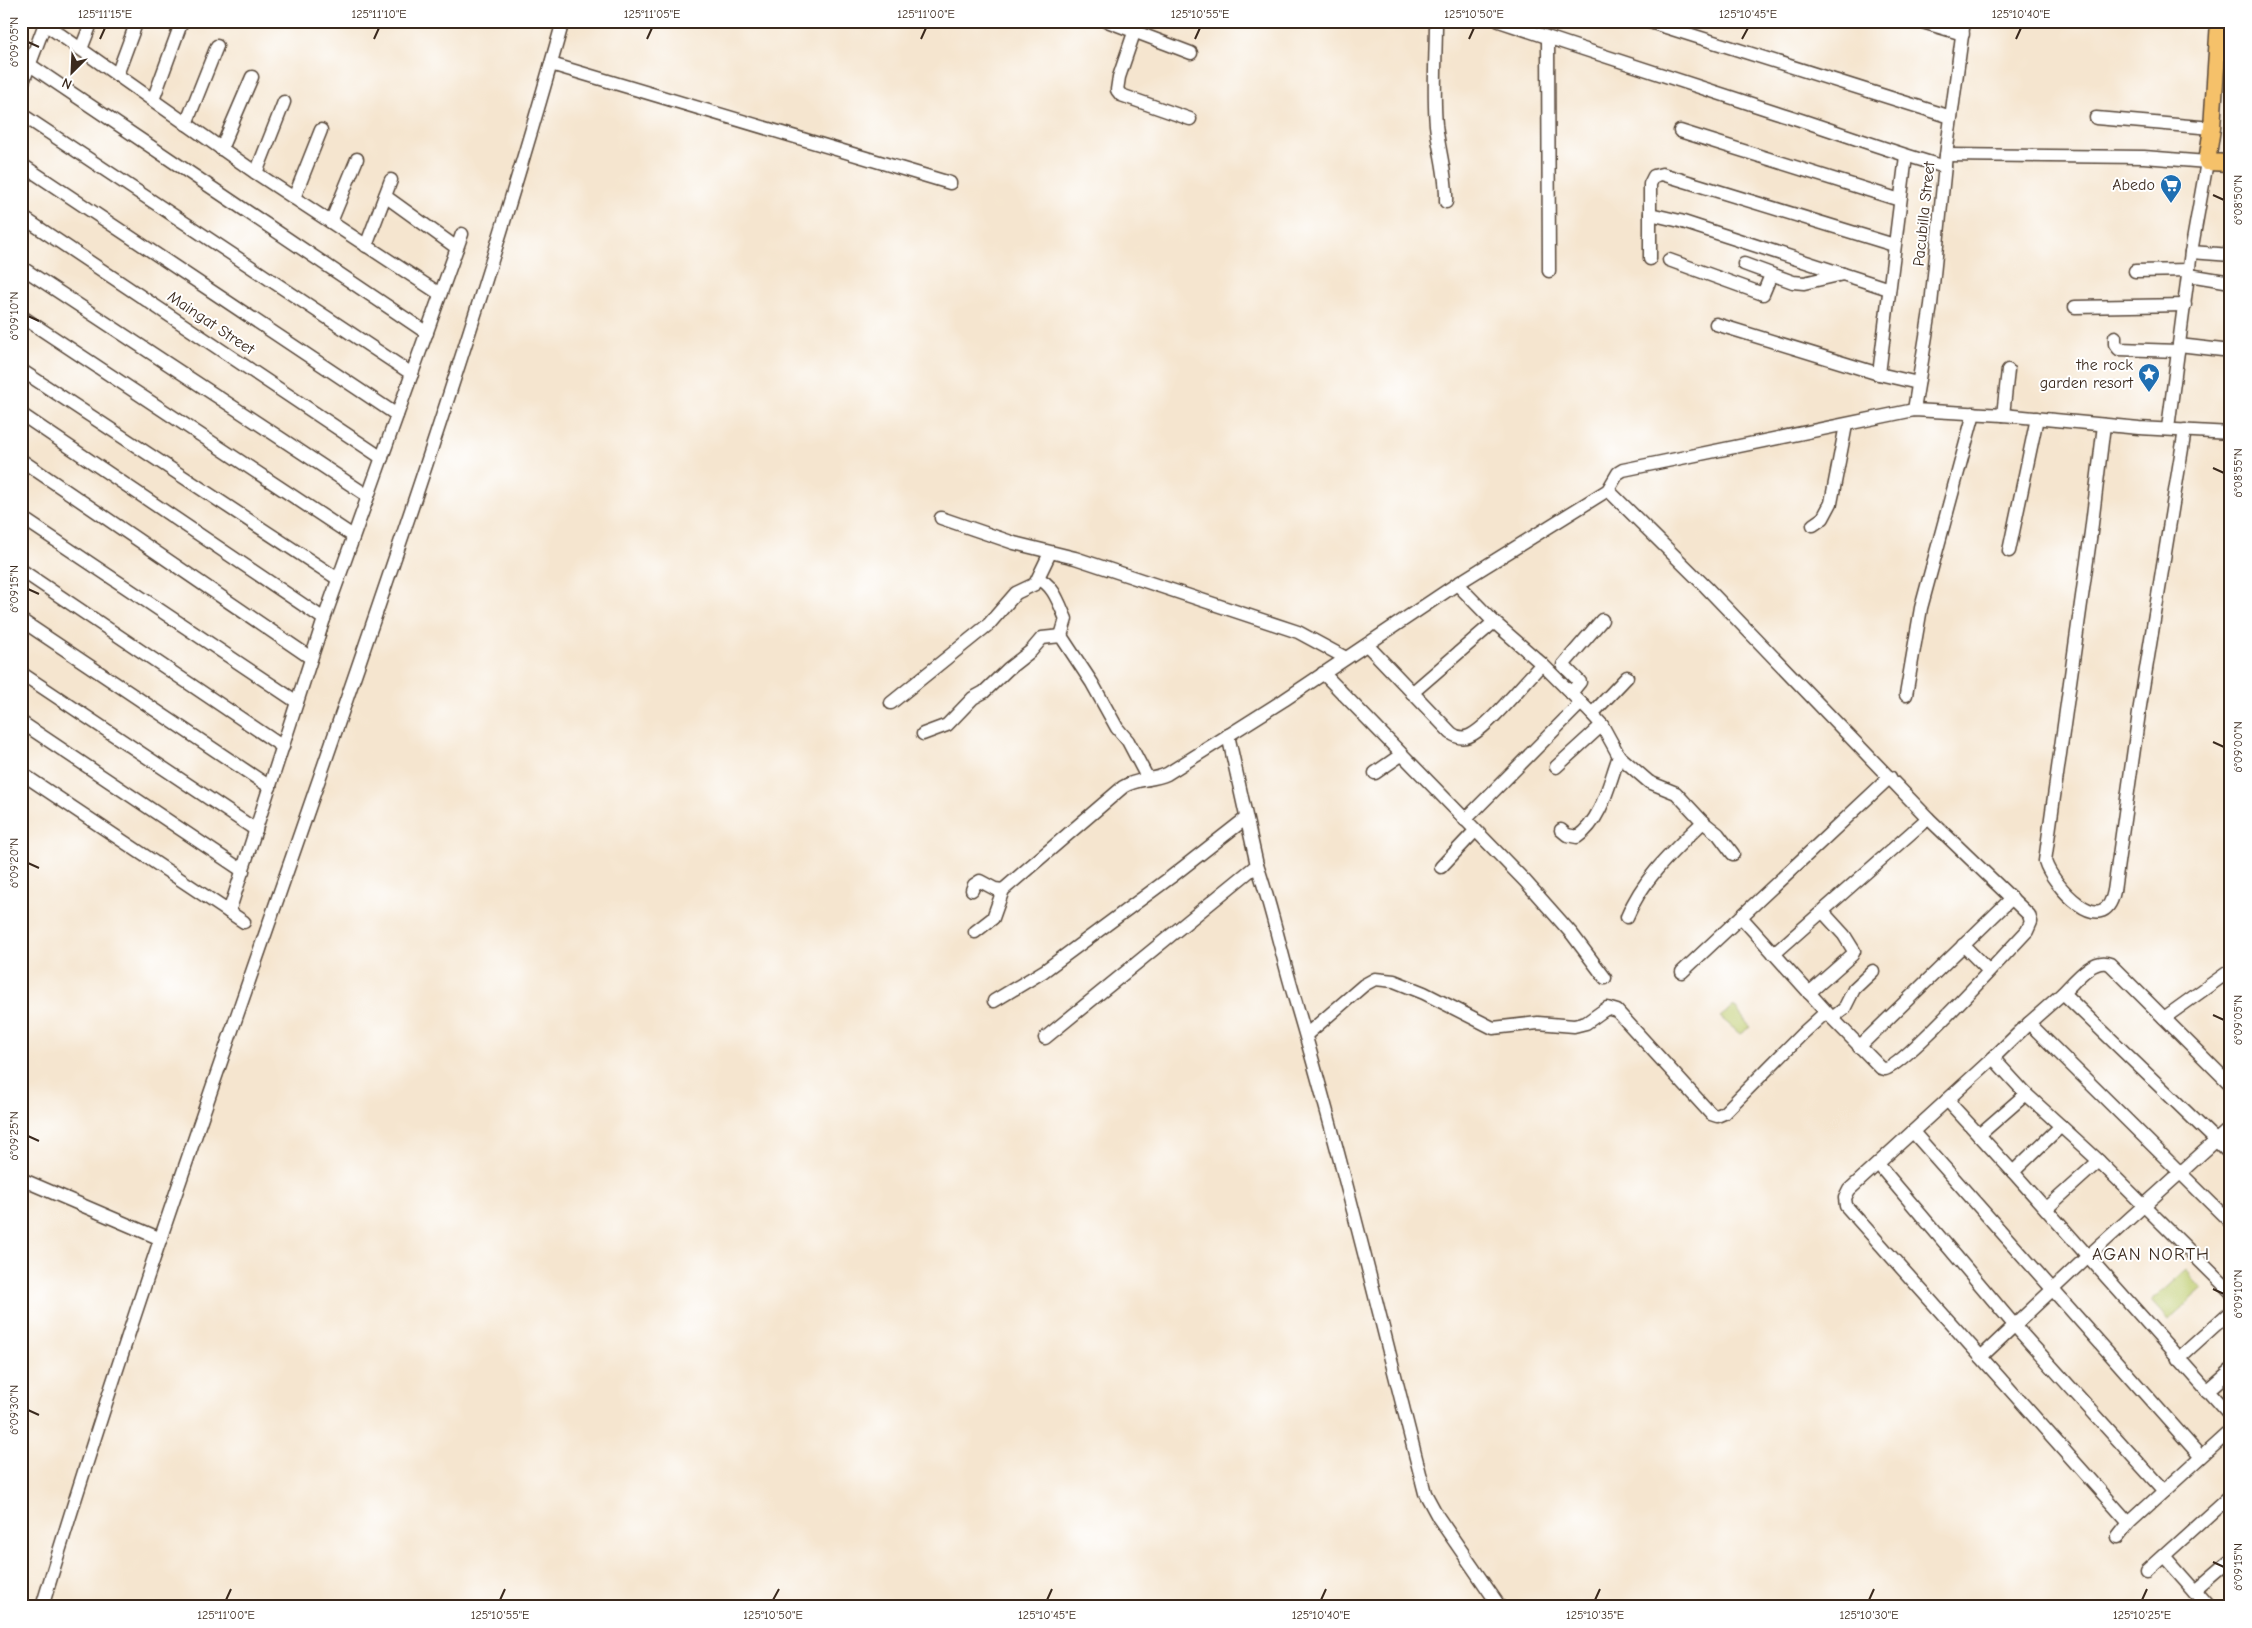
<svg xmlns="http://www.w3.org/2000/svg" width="2252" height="1628" font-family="'Comic Neue',sans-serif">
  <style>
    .green { fill: #bdcb6d; stroke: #7c7a46 }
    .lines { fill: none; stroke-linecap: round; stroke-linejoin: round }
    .minor-casing { stroke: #574639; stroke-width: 15 }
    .major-casing { stroke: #574639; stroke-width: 19 }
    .minor { stroke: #fff; stroke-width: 12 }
    .major { stroke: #f5c16b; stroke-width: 16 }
    .ticks { fill: none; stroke: #3b2a1e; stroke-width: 2 }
    .labels { text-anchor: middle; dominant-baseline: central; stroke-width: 4; stroke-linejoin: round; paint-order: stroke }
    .poi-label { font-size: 16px; fill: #3b2a1e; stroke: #fff; text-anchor: end }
    .street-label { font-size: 16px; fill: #3b2a1e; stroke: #fff }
    .neighbourhood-label { font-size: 18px; letter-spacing: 1px; fill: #3b2a1e; stroke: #fff }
    .neatline { fill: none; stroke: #3b2a1e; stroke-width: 2 }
    .ticks-label { font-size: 12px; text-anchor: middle; fill: #3b2a1e }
  </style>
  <rect width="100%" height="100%" fill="#fff"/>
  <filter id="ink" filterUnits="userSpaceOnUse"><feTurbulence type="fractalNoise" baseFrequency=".02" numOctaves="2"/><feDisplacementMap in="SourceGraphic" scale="10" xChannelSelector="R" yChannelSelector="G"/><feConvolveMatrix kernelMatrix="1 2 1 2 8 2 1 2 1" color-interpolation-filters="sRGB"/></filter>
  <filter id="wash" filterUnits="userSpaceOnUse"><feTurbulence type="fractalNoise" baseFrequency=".0096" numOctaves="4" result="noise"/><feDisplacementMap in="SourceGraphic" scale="20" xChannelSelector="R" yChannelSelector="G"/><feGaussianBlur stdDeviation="1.12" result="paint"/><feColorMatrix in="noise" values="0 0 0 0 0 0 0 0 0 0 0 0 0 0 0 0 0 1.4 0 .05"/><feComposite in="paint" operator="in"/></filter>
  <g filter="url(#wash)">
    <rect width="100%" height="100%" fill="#f5e5cf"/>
    <!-- green -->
    <g class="green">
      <path d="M1734,1006l16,21 -10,7 -20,-17z"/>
      <path d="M2186,1270l17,19 -35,31 -17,-19z"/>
    </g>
  </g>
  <g filter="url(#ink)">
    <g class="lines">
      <!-- minor casing -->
      <g class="minor-casing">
        <g id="minor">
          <path d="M1107,21l84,32"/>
          <path d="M1138,21l-19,56 -2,13 4,5 69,24"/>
          <path d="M1436,21c0,35 -3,70 0,104 3,27 11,50 10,77"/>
          <path d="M1499,21c92,31 184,61 277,91 57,18 112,39 169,55"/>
          <path d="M1647,21l304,96"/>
          <path d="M1919,21l44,13"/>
          <path d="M45,24l211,149 184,121"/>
          <path d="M1548,38l1,233"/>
          <path d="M81,49l11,-28"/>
          <path d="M551,64l399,119"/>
          <path d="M30,65l397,268"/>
          <path d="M117,75l20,-54"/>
          <path d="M21,87l25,-66"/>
          <path d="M153,100l29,-79"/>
          <path d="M21,114l391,260"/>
          <path d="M2096,118l116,10"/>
          <path d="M186,124l31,-78"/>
          <path d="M1680,131l220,69"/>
          <path d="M221,149l31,-72"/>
          <path d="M1946,155l198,2 63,5 -16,90 -23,176"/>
          <path d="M21,164l376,251"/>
          <path d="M256,173l28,-71"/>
          <path d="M385,196l72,52"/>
          <path d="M294,198l27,-68"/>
          <path d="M1650,214l30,7 209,68"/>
          <path d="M21,216l361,242"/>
          <path d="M331,222l26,-63"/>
          <path d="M366,246l25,-66"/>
          <path d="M2191,252l40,3"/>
          <path d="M1650,259v-75l4,-8 8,-2 232,71"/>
          <path d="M1669,260l94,34 8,-19"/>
          <path d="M1744,264l49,18 11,1 39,-9"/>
          <path d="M21,267l347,229"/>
          <path d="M2135,271l54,-1"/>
          <path d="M2189,275l42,7"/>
          <path d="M2075,307l110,-2"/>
          <path d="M21,316l332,220"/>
          <path d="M1716,324l163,50 39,9"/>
          <path d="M2115,337v7l4,5 59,2"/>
          <path d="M2179,345l52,6"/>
          <path d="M21,370l317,209"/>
          <path d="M1879,374l27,-218"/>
          <path d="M1914,410l17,-105 15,-150 18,-134"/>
          <path d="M21,414l303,205"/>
          <path d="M2003,415l5,-45"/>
          <path d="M2104,425l-13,107 -46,329c7,24 59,81 69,30l26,-185 45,-276"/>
          <path d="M21,460l290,198"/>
          <path d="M1608,490l98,97 222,231 101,97 2,7 -4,9c-20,21 -124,136 -142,138l-4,-1 -49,-50 -91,-101"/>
          <path d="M21,517l276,185"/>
          <path d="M941,518l73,25 61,15 223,74 48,26"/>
          <path d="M1813,525l10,-7 8,-15 15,-78"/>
          <path d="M2009,551l28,-133"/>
          <path d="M21,570l262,177"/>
          <path d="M1038,579c15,4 22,27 28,40l-5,17"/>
          <path d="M1457,584l37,38 48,42 50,50 10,11 17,31c-10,27 -17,64 -42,81l-10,-2 -6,-5"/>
          <path d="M21,620l249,167"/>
          <path d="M1367,645l84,88c5,4 11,6 18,3 18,-7 57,-56 73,-72"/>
          <path d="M21,673l235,157"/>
          <path d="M1323,673l202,208 47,53 33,44"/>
          <path d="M1412,693l82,-71"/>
          <path d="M1571,693l9,-11 -17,-17 39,-45"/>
          <path d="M1906,695l15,-87 53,-195"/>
          <path d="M891,703l98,-79 27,-31 19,-9 15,-31"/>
          <path d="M1592,714l35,-37"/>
          <path d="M21,722l222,149"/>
          <path d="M923,734l24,-9 26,-27 11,-6 24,-23 23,-18 11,-13 19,-2 31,47 25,45 11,13 20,38"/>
          <path d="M1619,756l30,26 27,11 27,29c-30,29 -60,56 -76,95"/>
          <path d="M1556,767l46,-42"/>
          <path d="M21,773l223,149"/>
          <path d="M1375,773l26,-18"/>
          <path d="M1465,820l116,-117"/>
          <path d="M1703,822l15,12 15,20"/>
          <path d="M1257,865c15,43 24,88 37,131 49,165 88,331 131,497l13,24 62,90"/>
          <path d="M1441,867l34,-36"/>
          <path d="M972,890l2,-5 6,-4 15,8 8,1"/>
          <path d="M229,912l95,-293 138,-385"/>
          <path d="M975,932l18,-14 10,-28 120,-103c14,-9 29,-6 44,-13l117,-74 173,-116 151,-94 10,-17 5,-3 291,-60 89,5 136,13 92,5"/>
          <path d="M1963,945l26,26"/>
          <path d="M1774,954l154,-136"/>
          <path d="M1682,972l208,-195"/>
          <path d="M1809,993l43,-38 2,-4 -10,-16 -21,-23"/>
          <path d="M2063,993c11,-11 30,-36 47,-29l121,121"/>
          <path d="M994,1001l50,-30 127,-94 74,-58"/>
          <path d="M1832,1018l12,-9 10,-20 19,-18"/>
          <path d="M2164,1018l67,-48"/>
          <path d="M1306,1035l58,-50 11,-6 19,2 30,12 69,35 45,-5 36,3 12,-3 21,-15 10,3 94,103 6,2 7,-3 78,-79 24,-22"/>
          <path d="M1045,1038l212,-173 -29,-130"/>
          <path d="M1859,1047l153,-149"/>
          <path d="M1993,1058l33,36 73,67 132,131"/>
          <path d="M1947,1100l66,72 218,245"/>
          <path d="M2231,1127l-144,130 -106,100 148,166 102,-93"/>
          <path d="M1913,1132l288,325"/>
          <path d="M1979,1135l47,-41"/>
          <path d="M2231,1155l-168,-162 -34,30 202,200"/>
          <path d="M1878,1164l137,162 149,165"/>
          <path d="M2013,1172l48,-46"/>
          <path d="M21,1179l140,60"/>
          <path d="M2046,1209l53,-48"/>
          <path d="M1981,1357l-135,-151 -1,-8 4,-8 144,-132 36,-35"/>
          <path d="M2178,1359l53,-48"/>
          <path d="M2207,1391l24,-21"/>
          <path d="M2118,1537l11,-14"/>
          <path d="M2164,1556l45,51"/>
          <path d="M2147,1571l84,-76"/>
          <path d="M2195,1591l36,-31"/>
          <path d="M42,1607c161,-533 371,-1050 521,-1586"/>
        </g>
      </g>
      <!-- major casing -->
      <g class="major-casing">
        <path id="major" d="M2219,21l-7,107 -5,34 24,1"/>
      </g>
      <!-- minor -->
      <use href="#minor" class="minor"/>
      <!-- major -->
      <use href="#major" class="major"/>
    </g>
  </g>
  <!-- ticks -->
  <path class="ticks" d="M100,39l5,-11M374,39l5,-11M647,39l5,-11M921,39l5,-11M1195,39l5,-11M1469,39l5,-11M1742,39l6,-11M2016,39l5,-11M28,42l11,5M2213,195l11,5M28,316l11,5M2213,468l11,5M28,589l11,5M2213,742l11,5M28,863l11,5M2213,1015l11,5M28,1136l11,5M2213,1289l11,5M28,1410l11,5M2213,1562l11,5M226,1600l5,-11M500,1600l5,-11M773,1600l6,-11M1047,1600l5,-11M1321,1600l5,-11M1595,1600l5,-11M1869,1600l5,-11M2142,1600l5,-11"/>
  <!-- icons -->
  <defs>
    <g id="supermarket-pin" transform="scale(1.125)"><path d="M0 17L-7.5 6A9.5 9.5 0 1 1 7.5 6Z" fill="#1f6fb2" stroke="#fff"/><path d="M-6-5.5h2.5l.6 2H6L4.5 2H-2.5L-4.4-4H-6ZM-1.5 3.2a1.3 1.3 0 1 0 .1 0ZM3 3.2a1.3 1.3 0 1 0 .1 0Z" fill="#fff"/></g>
    <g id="sight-pin" transform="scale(1.125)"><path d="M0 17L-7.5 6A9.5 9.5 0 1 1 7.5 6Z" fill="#1f6fb2" stroke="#fff"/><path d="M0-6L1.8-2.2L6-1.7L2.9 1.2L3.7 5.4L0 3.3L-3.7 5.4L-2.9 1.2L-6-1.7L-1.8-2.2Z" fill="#fff"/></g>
  </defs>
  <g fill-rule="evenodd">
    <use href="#supermarket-pin" x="2171" y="185"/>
    <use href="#sight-pin" x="2149" y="374"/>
  </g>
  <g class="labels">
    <!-- poi labels -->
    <g class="poi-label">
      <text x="2155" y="185">Abedo</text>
      <text x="2133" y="365">the rock<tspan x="2133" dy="18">garden resort</tspan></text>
    </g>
    <!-- street labels -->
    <g class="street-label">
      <text transform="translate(1924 214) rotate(-84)">Pacubilla Street</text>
      <text transform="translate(211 323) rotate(34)">Maingat Street</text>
    </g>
    <!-- neighbourhood labels -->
    <g class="neighbourhood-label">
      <text x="2151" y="1254">AGAN NORTH</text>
    </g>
  </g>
  <!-- margin -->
  <rect width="2252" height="1628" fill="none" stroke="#fff" stroke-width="55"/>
  <!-- north arrow -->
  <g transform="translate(72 72) rotate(204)" stroke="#ffffff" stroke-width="4" paint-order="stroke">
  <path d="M0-4L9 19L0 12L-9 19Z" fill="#3b2a1e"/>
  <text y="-8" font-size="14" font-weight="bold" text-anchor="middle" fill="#3b2a1e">N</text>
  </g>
  <rect x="28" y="28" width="2196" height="1572" class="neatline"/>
  <g class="ticks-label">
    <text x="105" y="18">125°11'15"E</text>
    <text x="379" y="18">125°11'10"E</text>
    <text x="652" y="18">125°11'05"E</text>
    <text x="926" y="18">125°11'00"E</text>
    <text x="1200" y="18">125°10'55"E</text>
    <text x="1474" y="18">125°10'50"E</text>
    <text x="1748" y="18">125°10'45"E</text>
    <text x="2021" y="18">125°10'40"E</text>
    <text transform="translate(14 42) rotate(-90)" y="4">6°09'05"N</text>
    <text transform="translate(2238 200) rotate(-90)" y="4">6°08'50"N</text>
    <text transform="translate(14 316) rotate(-90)" y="4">6°09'10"N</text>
    <text transform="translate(2238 473) rotate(-90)" y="4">6°08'55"N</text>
    <text transform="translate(14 589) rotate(-90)" y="4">6°09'15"N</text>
    <text transform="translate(2238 747) rotate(-90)" y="4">6°09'00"N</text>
    <text transform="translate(14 863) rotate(-90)" y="4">6°09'20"N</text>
    <text transform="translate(2238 1020) rotate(-90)" y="4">6°09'05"N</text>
    <text transform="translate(14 1136) rotate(-90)" y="4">6°09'25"N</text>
    <text transform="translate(2238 1294) rotate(-90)" y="4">6°09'10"N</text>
    <text transform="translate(14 1410) rotate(-90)" y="4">6°09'30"N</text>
    <text transform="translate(2238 1567) rotate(-90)" y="4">6°09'15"N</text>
    <text x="226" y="1619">125°11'00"E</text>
    <text x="500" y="1619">125°10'55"E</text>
    <text x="773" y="1619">125°10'50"E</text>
    <text x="1047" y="1619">125°10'45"E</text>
    <text x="1321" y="1619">125°10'40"E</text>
    <text x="1595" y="1619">125°10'35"E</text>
    <text x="1869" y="1619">125°10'30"E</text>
    <text x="2142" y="1619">125°10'25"E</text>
  </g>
</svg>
